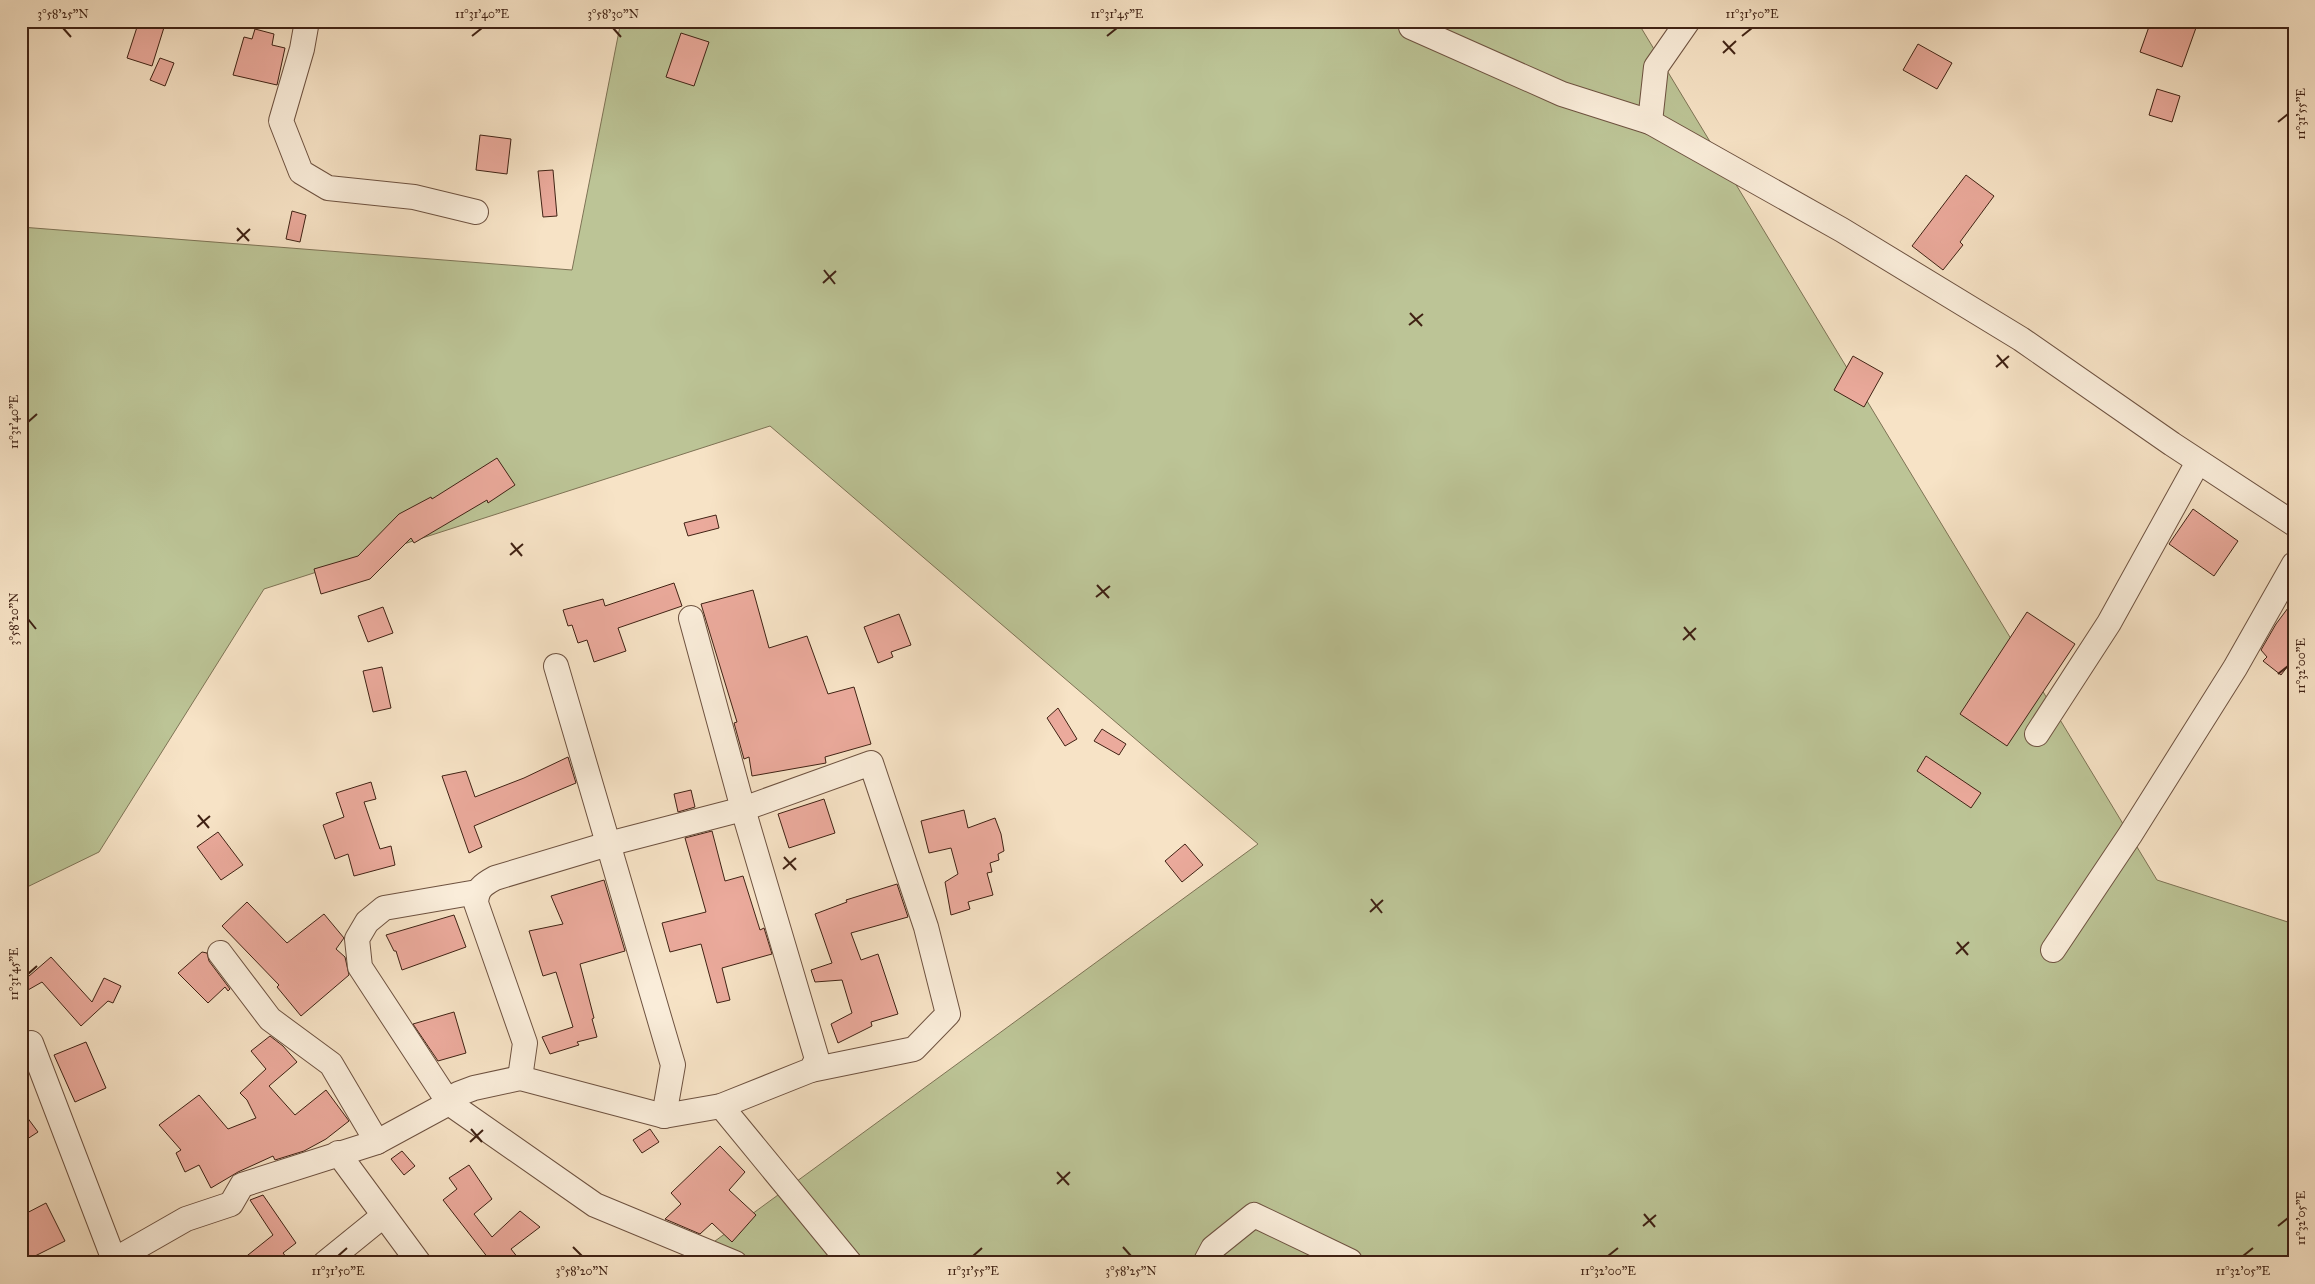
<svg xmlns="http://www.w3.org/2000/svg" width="2315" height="1284" font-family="'IM FELL Great Primer',serif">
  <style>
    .green { fill: #bcc496; stroke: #7e7355 }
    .building { fill: #ebaa9c; stroke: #402214 }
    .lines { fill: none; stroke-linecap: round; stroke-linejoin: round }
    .minor-casing { stroke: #6e5240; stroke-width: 26 }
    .minor { stroke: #faedda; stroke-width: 24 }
    .ticks { fill: none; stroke: #402214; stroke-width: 2 }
    .neatline { fill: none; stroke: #402214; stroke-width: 2 }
    .ticks-label { font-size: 12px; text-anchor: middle; fill: #402214 }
  </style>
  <rect width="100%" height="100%" fill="#f7e3c6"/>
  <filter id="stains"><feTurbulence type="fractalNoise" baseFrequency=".004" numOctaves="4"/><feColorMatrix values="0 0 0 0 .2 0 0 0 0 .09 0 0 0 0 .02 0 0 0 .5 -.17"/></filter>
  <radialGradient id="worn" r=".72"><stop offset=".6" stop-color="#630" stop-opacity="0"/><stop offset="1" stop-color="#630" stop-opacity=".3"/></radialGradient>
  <!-- green -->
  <path class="green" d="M621,21h1016l520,859 137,44v339h-1609l573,-419 -488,-418 -506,163 -165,263 -78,38v-663l551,43z"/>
  <!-- building -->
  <g class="building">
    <path d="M139,21h27l-14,45 -25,-8z"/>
    <path d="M2151,21h35l11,4 -15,42 -42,-15z"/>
    <path d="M255,29l19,5 -2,11 13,3 -8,37 -44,-10 11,-38 8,2z"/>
    <path d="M681,33l28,9 -15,44 -28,-9z"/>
    <path d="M1918,44l34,19 -15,26 -34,-19z"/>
    <path d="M160,58l14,5 -9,23 -15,-6z"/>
    <path d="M2157,89l23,7 -8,26 -23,-7z"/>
    <path d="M480,135l31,4 -4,35 -31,-4z"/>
    <path d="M553,170l4,46 -14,1 -5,-46z"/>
    <path d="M1966,175l28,21 -34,46 3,3 -20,25 -31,-24z"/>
    <path d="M292,211l14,4 -6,27 -14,-3z"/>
    <path d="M1853,356l30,17 -19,34 -30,-17z"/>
    <path d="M497,458l18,27 -27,18 -1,-3 -73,43 -3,-5 -41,41 -49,15 -7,-25 44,-13 41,-42 32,-17 1,2z"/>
    <path d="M2193,509l45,32 -24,35 -45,-32z"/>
    <path d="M716,515l3,13 -31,8 -4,-13z"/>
    <path d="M674,583l8,23 -64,22 8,23 -32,11 -7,-22 -9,3 -6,-18 -4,1 -5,-16 40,-11 2,7z"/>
    <path d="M753,590l16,58 38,-12 21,58 26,-7 17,57 -46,13 1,6 -74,13 -3,-19 -5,2 -10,-36 3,-1 -36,-118z"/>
    <path d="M2294,600v58l-13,17 -18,-14 4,-4 -6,-7 15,-26z"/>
    <path d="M383,607l10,26 -25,9 -10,-26z"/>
    <path d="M2027,612l48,32 -68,102 -47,-32z"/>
    <path d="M899,614l12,31 -20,7 2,5 -15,6 -14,-36z"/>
    <path d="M382,667l9,41 -18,4 -10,-41z"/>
    <path d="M1058,708l19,31 -12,7 -18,-28z"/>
    <path d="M1102,729l24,15 -7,11 -25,-14z"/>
    <path d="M1926,756l55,37 -10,15 -54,-37z"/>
    <path d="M568,757l8,26 -102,43 8,21 -13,6 -27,-77 24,-5 9,26 49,-19z"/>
    <path d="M371,782l5,17 -12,3 16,47 11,-3 4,19 -41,11 -6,-22 -13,5 -12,-34 21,-8 -8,-24z"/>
    <path d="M691,790l4,17 -17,5 -4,-18z"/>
    <path d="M824,799l11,34 -46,15 -11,-34z"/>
    <path d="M964,810l4,18 27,-10 6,16 3,17 -6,3 1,6 -9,3 2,9 -5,1 6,22 -25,7 2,7 -19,6 -6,-33 13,-8 -7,-26 -22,5 -8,-32z"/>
    <path d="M712,831l13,50 18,-5 17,54 4,-2 8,26 -50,14 8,32 -13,3 -16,-59 -31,8 -8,-29 44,-11 -21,-74z"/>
    <path d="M218,832l25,33 -22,15 -24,-33z"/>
    <path d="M1185,844l18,21 -21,17 -17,-21z"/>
    <path d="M604,880l21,71 -45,13 14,54 -2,1 5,18 -20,5 2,3 -29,9 -8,-17 31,-10 -17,-55 -13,4 -14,-45 34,-7 -12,-28z"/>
    <path d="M897,884l11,33 -57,16 10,27 17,-6 20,60 -27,8 1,4 -34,17 -7,-19 21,-11 -10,-33 -27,2 -4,-12 21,-7 -17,-49 32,-12 -1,-2z"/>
    <path d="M247,902l40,41 37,-29 20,24 -8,11 9,8 4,18 -48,41 -24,-29 2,-2 -57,-59z"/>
    <path d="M454,915l12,32 -64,23 -6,-19h-2l-8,-16z"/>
    <path d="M202,952l5,1 2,8 21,28 -2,2 -3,-4 -17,16 -30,-30z"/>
    <path d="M51,957l41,45 12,-24 17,8 -8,17 -5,-2 -27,25 -39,-44 -21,12v-11z"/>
    <path d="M454,1012l12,41 -28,8 -25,-37z"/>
    <path d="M270,1036l13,10 14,16 -28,24 26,29 31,-25 23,31 -23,18 -22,12 -29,9 -2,-4 -35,16 -27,16 -12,-23 -14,7 -9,-19 5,-3 -22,-25 40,-30 29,34 28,-11 -9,-18 -7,-7 26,-24 -15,-18z"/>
    <path d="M86,1042l20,46 -31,14 -21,-47z"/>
    <path d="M21,1109l17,23 -17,11z"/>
    <path d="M650,1129l9,13 -17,11 -9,-13z"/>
    <path d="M720,1146l25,26 -16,18 27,25 -24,27 -20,-19 -12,11 -35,-15 16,-15 -10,-11z"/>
    <path d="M402,1151l13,15 -11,9 -13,-16z"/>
    <path d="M469,1165l23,34 -18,15 18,23 28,-26 20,16 -29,22 11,14h-30l-49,-63 14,-11 -8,-11z"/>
    <path d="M263,1195l33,48 -13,10 8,10h-53l35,-28 -23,-35z"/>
    <path d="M46,1203l19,38 -44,22v-47z"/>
  </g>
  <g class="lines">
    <!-- minor casing -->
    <g class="minor-casing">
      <g id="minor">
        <path d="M307,21l-5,28 -21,72 20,51 27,16 86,9 62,15"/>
        <path d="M1411,27l151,67 88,28 192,108 179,109 151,105 122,80"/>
        <path d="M1650,122l6,-55 32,-46"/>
        <path d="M556,666l117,399 -9,51"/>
        <path d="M2037,734l72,-111 89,-161"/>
        <path d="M477,892l-93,16 -17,14 -10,17 3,28 89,136 146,102 140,58"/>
        <path d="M2053,950l77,-115 105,-167 59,-104"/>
        <path d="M220,953l50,66 61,45 46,78"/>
        <path d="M31,1043l83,217"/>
        <path d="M520,1078l5,-35 -49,-140c1,-14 6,-18 19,-25l113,-34 135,-35 128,-46 55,164 22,87 -34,35 -103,21"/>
        <path d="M721,1106l129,157"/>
        <path d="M338,1153l81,110"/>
        <path d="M109,1263l77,-44 45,-15 11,-19 135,-43 72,-39 9,-9 16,-6 46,-10 144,38 57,-10 90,-36 6,-11 -74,-250 -52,-191"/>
        <path d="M325,1263l58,-47"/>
        <path d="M1205,1263l8,-15 41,-33 96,46"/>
      </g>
    </g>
    <!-- minor -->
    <use href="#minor" class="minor"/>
  </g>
  <!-- ticks -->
  <path class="ticks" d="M63,28l8,9M613,28l8,9M472,36l10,-8M1107,36l10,-8M1742,36l10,-8M1723,41l12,13M1723,53l13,-12M2278,122l10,-8M237,228l12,13M237,241l13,-12M824,270l11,14M823,283l13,-12M1410,313l12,13M1409,325l14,-11M1997,355l11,13M1996,367l13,-11M28,422l9,-8M511,543l11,13M510,555l13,-11M1097,585l12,13M1096,597l14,-11M28,619l8,10M1684,627l11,13M1683,640l13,-12M2278,674l10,-8M198,815l11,13M197,827l13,-11M784,857l12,13M783,869l13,-11M1371,899l11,14M1370,912l13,-12M1957,942l11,13M1956,954l13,-12M28,974l9,-8M471,1129l11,13M470,1142l13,-12M1057,1172l12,13M1057,1184l13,-12M1644,1214l11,13M1643,1226l13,-11M2278,1226l10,-8M573,1247l9,9M1123,1247l8,9M338,1256l9,-8M973,1256l9,-8M1608,1256l10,-8M2243,1256l10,-8"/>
  <!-- margin -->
  <rect width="2315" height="1284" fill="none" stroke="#f7e3c6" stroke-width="55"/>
  <rect x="28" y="28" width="2260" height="1228" class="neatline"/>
  <g class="ticks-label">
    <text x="63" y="18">3°58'25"N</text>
    <text x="482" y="18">11°31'40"E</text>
    <text x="613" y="18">3°58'30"N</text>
    <text x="1117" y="18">11°31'45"E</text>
    <text x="1752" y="18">11°31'50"E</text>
    <text transform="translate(2301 114) rotate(-90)" y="4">11°31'55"E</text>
    <text transform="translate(14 422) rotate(-90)" y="4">11°31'40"E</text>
    <text transform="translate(14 619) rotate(-90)" y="4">3°58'20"N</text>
    <text transform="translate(2301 666) rotate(-90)" y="4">11°32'00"E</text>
    <text transform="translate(14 974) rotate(-90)" y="4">11°31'45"E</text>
    <text transform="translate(2301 1218) rotate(-90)" y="4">11°32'05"E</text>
    <text x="338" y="1275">11°31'50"E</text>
    <text x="582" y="1275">3°58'20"N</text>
    <text x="973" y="1275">11°31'55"E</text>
    <text x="1131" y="1275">3°58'25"N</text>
    <text x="1608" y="1275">11°32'00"E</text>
    <text x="2243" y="1275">11°32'05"E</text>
  </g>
  <rect width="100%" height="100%" filter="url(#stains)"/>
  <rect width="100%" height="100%" fill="url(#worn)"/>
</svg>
